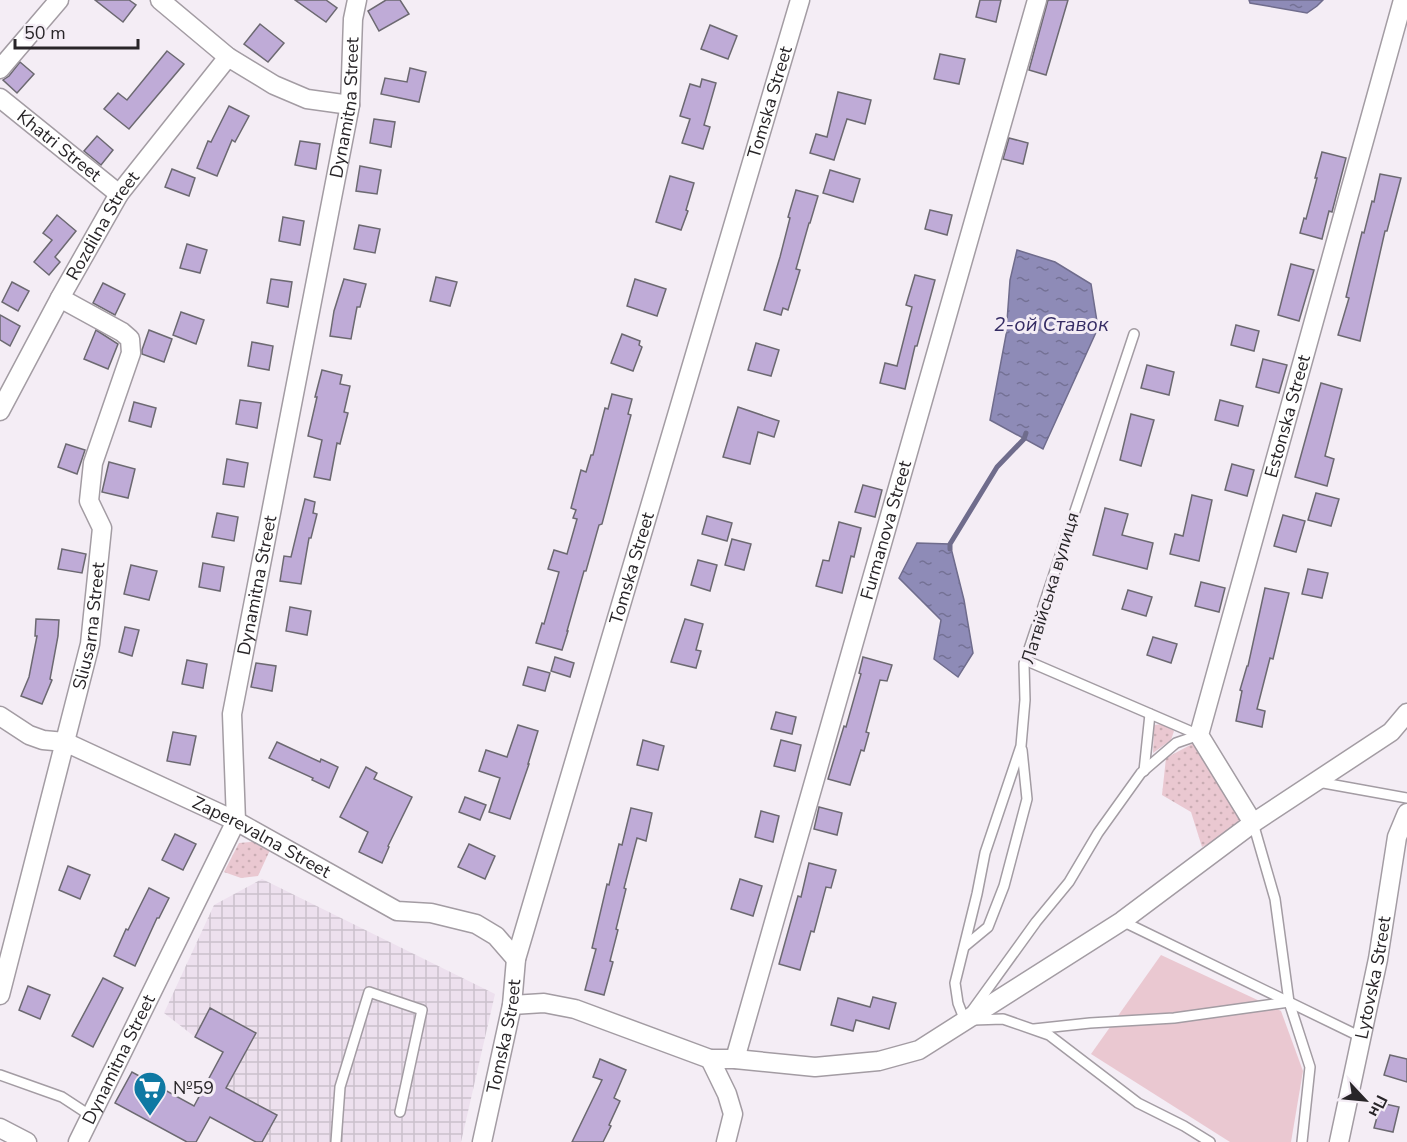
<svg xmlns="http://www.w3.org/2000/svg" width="1407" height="1142" font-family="'Nunito Sans',sans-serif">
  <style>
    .industrial { fill: url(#industrial-grid) }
    .grass { fill: url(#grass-dots) }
    .garden { fill: #eac8d1 }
    .water { fill: url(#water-ripples); stroke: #6f6c8c; stroke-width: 1.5 }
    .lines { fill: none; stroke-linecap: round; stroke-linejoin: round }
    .stream { stroke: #6f6c8c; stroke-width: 5 }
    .building { fill: #bfabd7; stroke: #6c6971; stroke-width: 1.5 }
    .service-casing { stroke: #a39ca3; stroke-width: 12 }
    .minor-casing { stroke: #a39ca3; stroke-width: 21 }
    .service { stroke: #fff; stroke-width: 9 }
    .minor { stroke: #fff; stroke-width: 18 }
    .labels { text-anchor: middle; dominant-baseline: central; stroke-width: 6; stroke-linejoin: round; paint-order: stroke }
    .street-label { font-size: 18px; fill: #282528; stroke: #f4edf5 }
    .poi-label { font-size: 18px; fill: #282528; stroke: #f4edf5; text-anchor: start }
    .water-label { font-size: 20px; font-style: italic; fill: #352c64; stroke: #f4edf5 }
  </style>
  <defs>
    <pattern id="industrial-grid" width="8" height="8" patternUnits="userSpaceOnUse" patternTransform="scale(1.5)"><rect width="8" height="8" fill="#ede0ee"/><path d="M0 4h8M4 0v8" fill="none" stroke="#cbc0cc"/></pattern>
    <pattern id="grass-dots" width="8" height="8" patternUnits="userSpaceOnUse" patternTransform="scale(1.5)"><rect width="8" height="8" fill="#eac8d1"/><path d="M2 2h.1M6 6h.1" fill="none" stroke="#c9acb3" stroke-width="1.8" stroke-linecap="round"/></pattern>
    <pattern id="water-ripples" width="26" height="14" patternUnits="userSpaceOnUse" patternTransform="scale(1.5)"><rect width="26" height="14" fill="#8e8bb7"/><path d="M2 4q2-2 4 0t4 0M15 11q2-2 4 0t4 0" fill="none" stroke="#747195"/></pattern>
  </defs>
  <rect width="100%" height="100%" fill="#f4edf5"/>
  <!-- industrial -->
  <path class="industrial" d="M262,879l233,115 -34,148h-207l-44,-25 16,-29 -17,-9 14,-27 -28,-15 -31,-24 50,-108z"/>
  <!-- grass -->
  <g class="grass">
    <path d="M1163,724l11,7 -3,9 -18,13 1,-28z"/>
    <path d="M1194,743l48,72 -11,18 -29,14 -11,-35 -29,-17 4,-37z"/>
    <path d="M260,841l10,9 -12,26 -17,2 -17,-6 15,-29z"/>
  </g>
  <!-- garden -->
  <path class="garden" d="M1161,955l120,56 22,60 -12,71h-61l-139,-88z"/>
  <!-- water -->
  <g class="water">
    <path d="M1249,0h74l-6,6 -10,7 -57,-10z"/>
    <path d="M1017,250l38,12 36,22 7,44 -55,121 -53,-29 16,-85 4,-55z"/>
    <path d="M917,543l33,1 14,56 9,53 -15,24 -24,-18 7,-39 -42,-42z"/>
  </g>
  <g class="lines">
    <!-- stream -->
    <path class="stream" d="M950,549v-5l47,-77 27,-28 2,-6"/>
  </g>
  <!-- building -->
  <g class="building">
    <path d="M95,0h34l7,5 -13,17z"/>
    <path d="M295,0h31l11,8 -11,14z"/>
    <path d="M386,0h14l9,14 -30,17 -11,-20z"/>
    <path d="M980,0h21l-5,22 -20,-5z"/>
    <path d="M1048,0h20l-22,75 -17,-5z"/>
    <path d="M260,24l24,19 -16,19 -24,-18z"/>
    <path d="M710,25l27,11 -9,23 -27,-10z"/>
    <path d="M167,51l17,13 -55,65 -25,-20 14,-16 9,7z"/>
    <path d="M940,54l25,5 -6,25 -25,-5z"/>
    <path d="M20,62l14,12 -17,19 -14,-13 6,-4z"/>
    <path d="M410,68l16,4 -7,30 -38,-8 4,-16 22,4z"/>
    <path d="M702,79l14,4 -12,42 6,2 -7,22 -21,-6 8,-24 -10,-3 10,-32 10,3z"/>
    <path d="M838,92l33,8 -6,24 -18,-5 -13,41 -24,-7 6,-19 11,3z"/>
    <path d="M229,106l20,10 -14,26 -3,-2 -15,36 -20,-8 11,-27 3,1z"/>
    <path d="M374,119l21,3 -4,25 -21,-4z"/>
    <path d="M97,136l16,14 -12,15 -17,-14z"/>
    <path d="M1009,138l19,5 -5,21 -20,-5z"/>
    <path d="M300,141l20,3 -4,25 -21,-4z"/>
    <path d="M1322,152l24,6 -14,54 -3,-1 -7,28 -22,-6 4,-15 2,1 11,-41h-2z"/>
    <path d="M360,166l21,4 -4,24 -21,-3z"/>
    <path d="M172,169l23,9 -6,18 -24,-9z"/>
    <path d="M830,170l30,9 -7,23 -30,-9z"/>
    <path d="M1380,174l21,4 -14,53h-2l-25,110 -22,-6 11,-37 -3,-1 16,-65 2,1 8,-32 2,1z"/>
    <path d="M670,176l24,7 -8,27 2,1 -7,19 -25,-8z"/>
    <path d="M796,190l22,6 -8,27h-1l-13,46 4,1 -12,40 -5,-2 -2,7 -17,-5 16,-53 10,-39 -2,-1z"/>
    <path d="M930,210l22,5 -5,20 -22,-6z"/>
    <path d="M57,215l19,16 -21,26 5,5 -11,13 -15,-13 18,-22 -9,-7z"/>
    <path d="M283,217l21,4 -4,24 -21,-4z"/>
    <path d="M359,225l21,4 -5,24 -21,-4z"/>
    <path d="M187,244l20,6 -7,23 -20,-5z"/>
    <path d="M1291,264l23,6 -15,51 -21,-6z"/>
    <path d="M915,275l20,5 -18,66h-2l-10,43 -25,-6 5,-20 12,3 15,-59 -6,-2z"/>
    <path d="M436,277l21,5 -7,24 -20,-5z"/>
    <path d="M271,279l21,3 -4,25 -21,-4z"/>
    <path d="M344,279l22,5 -6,23h-3l-6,32 -21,-3 4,-25z"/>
    <path d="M635,279l31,10 -9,27 -30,-10z"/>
    <path d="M12,282l17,9 -11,20 -16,-9z"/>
    <path d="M103,283l22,11 -10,21 -22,-12z"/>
    <path d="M181,312l23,8 -8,24 -23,-9z"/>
    <path d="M0,315l20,11 -10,20 -10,-6z"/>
    <path d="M1236,325l23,6 -5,20 -23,-6z"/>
    <path d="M96,330l22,14 -10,25 -24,-10z"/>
    <path d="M149,330l23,9 -8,23 -22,-8v-4z"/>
    <path d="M622,334l18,7 -1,4 3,2 -9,24 -22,-8z"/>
    <path d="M252,342l21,4 -4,24 -21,-4z"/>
    <path d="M756,343l23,7 -8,26 -23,-6z"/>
    <path d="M1263,359l24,6 -8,28 -23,-6z"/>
    <path d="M1147,365l27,7 -5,23 -28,-7z"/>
    <path d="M322,370l20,5 -2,9 10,2 -6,26 4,1 -8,31 -3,-1 -7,37 -16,-3 8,-37 -14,-4 9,-39h-2z"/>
    <path d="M1321,383l21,6 -17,67 9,3 -7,27 -32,-9z"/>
    <path d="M612,394l20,5 -4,15 3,1 -29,109 -3,1 -13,46h-2l-17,60h1l-6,19 -26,-7 6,-20 2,1 15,-52 -11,-3 6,-19 13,4 10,-35 -4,-1 3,-8 -5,-2 10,-38 5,2 5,-17h2l12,-47 3,1z"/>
    <path d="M240,400l21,3 -4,25 -21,-4z"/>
    <path d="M1220,400l23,6 -5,20 -23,-6z"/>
    <path d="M134,402l22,6 -5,19 -22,-6z"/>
    <path d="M738,407l41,14 -5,16 -16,-5 -8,32 -27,-7z"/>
    <path d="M1131,414l23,6 -13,46 -21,-6z"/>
    <path d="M66,444l19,6 -8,24 -19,-7z"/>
    <path d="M227,459l21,4 -4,24 -21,-3z"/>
    <path d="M109,462l26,7 -7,29 -26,-6z"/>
    <path d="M1232,464l22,6 -7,26 -22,-6z"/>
    <path d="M863,485l19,5 -7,27 -20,-5z"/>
    <path d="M1316,493l23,6 -8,27 -23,-6z"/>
    <path d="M1192,495l20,5 -13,61 -29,-7 5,-20 8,2z"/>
    <path d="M305,499l10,3 -2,11 4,1 -6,24h-2l-8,46 -21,-3 4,-25 7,1z"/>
    <path d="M1105,508l23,6 -6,21 31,8 -6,26 -54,-14z"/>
    <path d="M217,513l21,4 -4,24 -22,-4z"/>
    <path d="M1283,515l22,6 -9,31 -22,-6z"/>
    <path d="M707,516l25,7 -5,18 -25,-7z"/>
    <path d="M839,522l22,6 -7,29 -3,-1 -9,37 -26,-7 7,-26 6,1z"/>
    <path d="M732,539l19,5 -7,26 -19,-5z"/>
    <path d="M62,549l24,5 -4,19 -24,-4z"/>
    <path d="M698,560l19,5 -7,26 -19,-6z"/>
    <path d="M203,563l21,4 -4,24 -21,-4z"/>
    <path d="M131,565l26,6 -8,29 -25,-6z"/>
    <path d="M1308,569l20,4 -6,25 -20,-4z"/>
    <path d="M1201,582l24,6 -6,24 -24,-6z"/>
    <path d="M1265,588l24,5 -16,66 -3,-1 -13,51 8,2 -3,16 -26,-6 6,-30 -2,-1 7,-24h1z"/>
    <path d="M1128,590l24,7 -6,19 -24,-7z"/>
    <path d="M290,607l21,4 -4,24 -21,-4z"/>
    <path d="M36,619l23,1 -1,16 -8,43 2,1 -10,24 -21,-8 8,-19 8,-41h-2z"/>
    <path d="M685,619l18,5 -7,26 5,1 -5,17 -25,-6z"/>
    <path d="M125,627l14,3 -7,26 -13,-4z"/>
    <path d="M1153,637l24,7 -6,19 -24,-8z"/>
    <path d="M555,657l19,6 -4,14 -19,-6z"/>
    <path d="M863,657l29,8 -5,16 -7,-1 -14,52 3,1 -5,18 -3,-1 -11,35 -22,-6 16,-53 2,1 15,-53 -2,-1z"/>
    <path d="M187,660l20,4 -4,24 -21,-4z"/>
    <path d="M256,663l20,3 -4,25 -21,-4z"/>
    <path d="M528,667l22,6 -5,18 -22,-6z"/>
    <path d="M776,712l20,5 -4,17 -21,-5z"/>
    <path d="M518,725l20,6 -10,33h1l-19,55 -21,-7 11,-34 -21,-7 7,-21 21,7z"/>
    <path d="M173,732l23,4 -6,29 -23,-4z"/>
    <path d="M643,740l21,6 -6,24 -21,-5z"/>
    <path d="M781,740l20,5 -6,26 -21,-5z"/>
    <path d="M277,742l43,20 1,-3 17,8 -9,21 -17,-8 1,-2 -44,-20z"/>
    <path d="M366,767l11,6 -3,6 38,18 -24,49 1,1 -7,16 -23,-11 9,-20 -28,-15z"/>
    <path d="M465,797l21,8 -6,15 -21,-8z"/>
    <path d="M819,807l23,6 -5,22 -23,-6z"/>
    <path d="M631,808l21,5 -6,28 -9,-3 -13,50 2,1 -10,40 2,1 -8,31 3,1 -9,33 -19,-5 11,-41 -4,-1 15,-64 2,1 10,-41 3,1z"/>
    <path d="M761,811l18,5 -6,26 -18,-5z"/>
    <path d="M175,834l21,10 -13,26 -21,-10z"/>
    <path d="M469,844l26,12 -10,23 -27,-12z"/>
    <path d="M809,863l27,7 -5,18 -5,-1 -12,45 -3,-1 -11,39 -21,-6 19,-68 3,1z"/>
    <path d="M68,866l22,9 -10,24 -21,-9z"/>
    <path d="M740,879l22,7 -9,30 -22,-7z"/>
    <path d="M149,888l20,10 -10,20h-2l-22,48 -21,-10 12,-27 2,1z"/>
    <path d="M103,978l20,10 -30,59 -21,-11z"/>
    <path d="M28,986l22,9 -10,24 -21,-9z"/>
    <path d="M873,997l23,6 -7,26 -33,-9 -3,11 -22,-6 7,-27 32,9z"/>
    <path d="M210,1008l46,25 -30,55 51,27 -15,27h-6l-46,-25 -14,25h-9l-72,-39 17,-31 62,34 29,-54 -28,-15z"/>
    <path d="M1390,1055l17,4v23l-23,-7z"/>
    <path d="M600,1059l26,11 -12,28 6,3 -11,24 2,1 -8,16h-31l30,-62 -9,-3z"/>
    <path d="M1381,1103l18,4 -6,25 -19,-4z"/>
  </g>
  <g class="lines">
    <!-- service casing -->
    <g class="service-casing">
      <g id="service">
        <path d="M1025,660l174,75"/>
        <path d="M1144,771l6,-57"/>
        <path d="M1318,782l89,16"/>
        <path d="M1253,823l22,76 14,103 21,65 -8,75"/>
        <path d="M1122,921l239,116"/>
        <path d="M965,946l23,-19 16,-41 23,-87 -5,-49"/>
        <path d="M971,1012l65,-90 33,-40 29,-49 43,-60 35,-30 23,-8"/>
        <path d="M973,1020l30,-1 46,16 89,68 46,23 26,16"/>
        <path d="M965,1021l-7,-18 -3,-20 22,-89 8,-41 36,-107 4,-46 -1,-36 110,-330"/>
        <path d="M1034,1029l56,-6 84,-5 115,-16"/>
        <path d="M0,1075l62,22 29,19"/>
        <path d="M336,1142l4,-55 29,-95 53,18 -22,102"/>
      </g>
    </g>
    <!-- minor casing -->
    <g class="minor-casing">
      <g id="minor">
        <path d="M160,0l68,57 46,28 33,14 43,6"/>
        <path d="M0,69l59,-69"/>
        <path id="s1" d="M0,98l119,96"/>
        <path id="s2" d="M0,411l60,-113 59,-104 109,-137"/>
        <path id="s3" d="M0,716l29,19 14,5 22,2 171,79 161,90 34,2 45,11 20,12 20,23"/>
        <path id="s4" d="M1253,823l-54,-88 204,-735"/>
        <path id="s5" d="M0,995l90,-351 12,-116 -13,-27 4,-38 38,-110 -1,-14 -8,-7 -62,-34"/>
        <path d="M512,1005l32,-2 31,6 135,50h25l80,8 64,-6 40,-11 203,-129 131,-98 138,-91 16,-19"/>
        <path d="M710,1059l17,35 6,20 -7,28"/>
        <path id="s6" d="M735,1059l302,-1059"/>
        <path d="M0,1128l27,14"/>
        <path id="s7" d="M78,1142l158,-321 -4,-107 118,-609 3,-86 4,-19"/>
        <path id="s8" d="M482,1142l30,-137 4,-46 284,-959"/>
        <path id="s9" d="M1339,1142l39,-183 19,-122 10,-24"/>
      </g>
    </g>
    <!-- service -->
    <use href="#service" class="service"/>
    <!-- minor -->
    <use href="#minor" class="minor"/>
  </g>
  <!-- icons -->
  <defs>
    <g id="supermarket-pin" transform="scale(1.725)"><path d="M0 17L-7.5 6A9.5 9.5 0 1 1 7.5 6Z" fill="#0f79a3" stroke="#f4edf5"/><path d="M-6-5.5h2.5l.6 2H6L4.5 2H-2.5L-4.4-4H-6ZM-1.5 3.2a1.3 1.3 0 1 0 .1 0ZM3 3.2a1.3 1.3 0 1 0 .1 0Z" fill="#fff"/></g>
  </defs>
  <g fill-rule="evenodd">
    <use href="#supermarket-pin" x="150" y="1088"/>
  </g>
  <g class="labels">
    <!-- street labels -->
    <g class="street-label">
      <text stroke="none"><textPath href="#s8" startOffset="1080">Tomska Street</textPath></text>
      <text stroke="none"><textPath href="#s7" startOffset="1082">Dynamitna Street</textPath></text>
      <text stroke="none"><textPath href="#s1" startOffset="76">Khatri Street</textPath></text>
      <text stroke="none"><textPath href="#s2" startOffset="212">Rozdilna Street</textPath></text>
      <text stroke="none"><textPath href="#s4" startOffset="434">Estonska Street</textPath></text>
      <text stroke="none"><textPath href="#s6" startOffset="550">Furmanova Street</textPath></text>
      <text stroke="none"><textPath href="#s8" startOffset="594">Tomska Street</textPath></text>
      <text stroke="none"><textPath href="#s7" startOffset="596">Dynamitna Street</textPath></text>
      <text transform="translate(1050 588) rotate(-73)">Латвiйська вулиця</text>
      <text stroke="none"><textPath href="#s5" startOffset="380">Sliusarna Street</textPath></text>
      <text stroke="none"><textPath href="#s3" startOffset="290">Zaperevalna Street</textPath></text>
      <text stroke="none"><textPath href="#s9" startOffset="168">Lytovska Street</textPath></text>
      <text stroke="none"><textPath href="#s8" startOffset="108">Tomska Street</textPath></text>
      <text stroke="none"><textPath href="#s7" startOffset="92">Dynamitna Street</textPath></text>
    </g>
    <!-- poi labels -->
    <g class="poi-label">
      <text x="173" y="1088">№59</text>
    </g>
    <!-- water labels -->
    <g class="water-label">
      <text x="1051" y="324">2-ой Ставок</text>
    </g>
  </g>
  <!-- north arrow -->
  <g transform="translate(1365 1100) rotate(116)" stroke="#f4edf5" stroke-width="4.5" paint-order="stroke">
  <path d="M0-4.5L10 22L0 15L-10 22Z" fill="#282528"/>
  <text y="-9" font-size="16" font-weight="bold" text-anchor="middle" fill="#282528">Пн</text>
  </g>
  <!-- scale -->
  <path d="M15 39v9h123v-9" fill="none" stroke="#282528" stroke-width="3"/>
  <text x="24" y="39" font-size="18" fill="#282528" stroke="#f4edf5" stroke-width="4.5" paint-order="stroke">50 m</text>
</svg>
